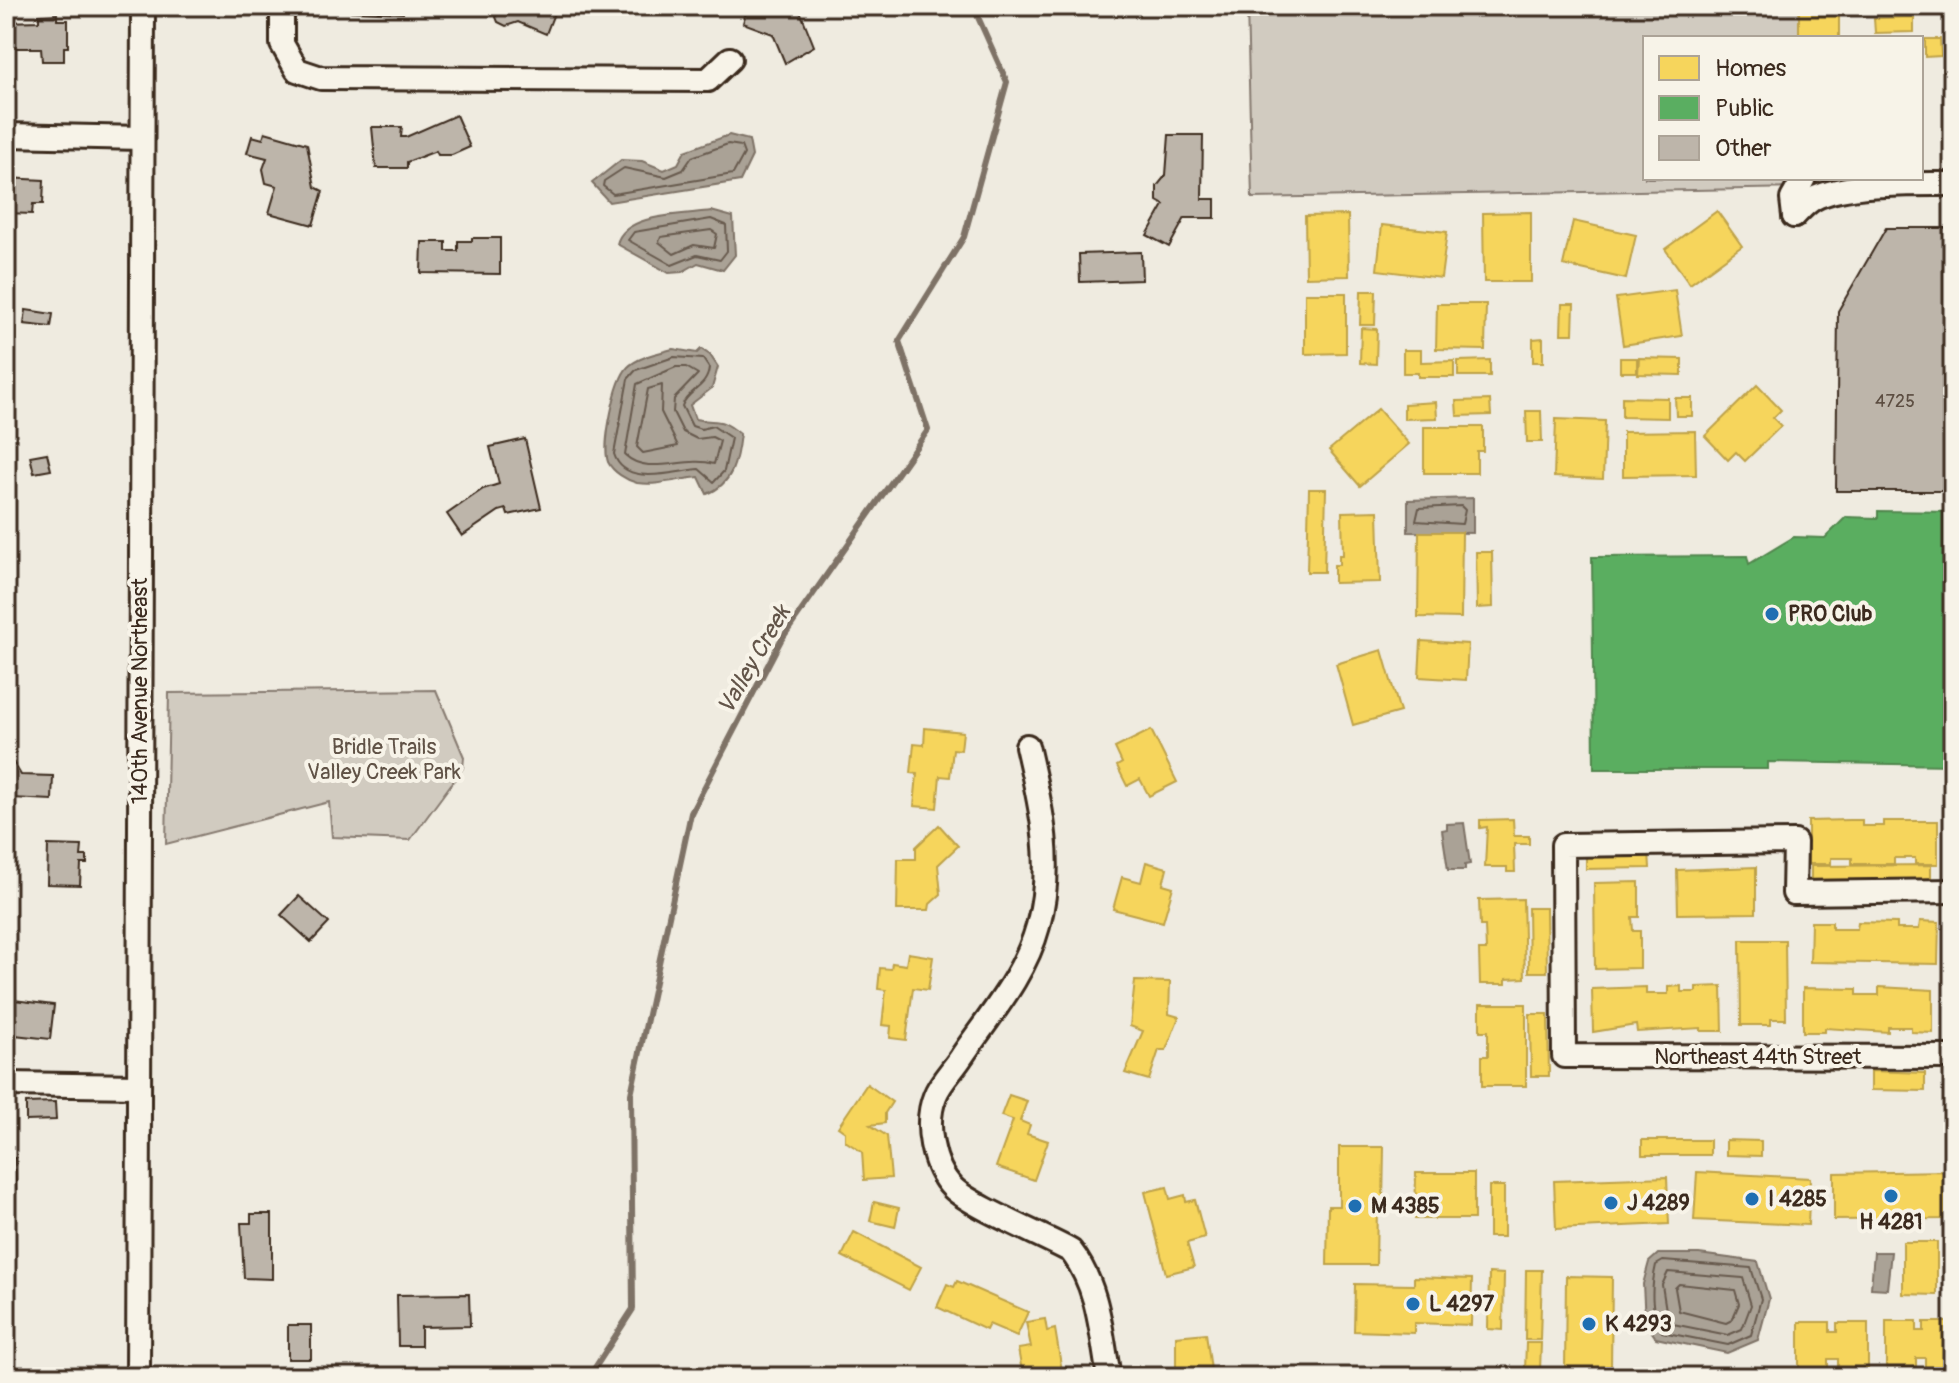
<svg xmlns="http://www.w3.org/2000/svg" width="1959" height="1383" font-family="Pangolin,sans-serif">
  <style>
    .green { fill: #d1cbc0; stroke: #867a6f; stroke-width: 2 }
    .water { fill: #aaa296; stroke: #7e7266; stroke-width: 2 }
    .homes { fill: #f6d55c; stroke: #bea249; stroke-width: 2 }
    .public { fill: #5aae61; stroke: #51864d; stroke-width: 2 }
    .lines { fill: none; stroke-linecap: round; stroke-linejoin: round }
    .shore { stroke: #675a4e; stroke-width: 2 }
    .stream { stroke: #7e7266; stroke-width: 6 }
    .building { fill: #bdb5aa; stroke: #3b2a1e; stroke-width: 2 }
    .minor-casing { stroke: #3b2a1e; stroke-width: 28 }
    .minor { stroke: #f7f3e8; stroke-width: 22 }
    .poi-dot { fill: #1f6fb2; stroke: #f7f3e8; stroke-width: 3 }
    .labels { text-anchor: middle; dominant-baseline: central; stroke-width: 8; stroke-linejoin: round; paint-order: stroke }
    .number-label { font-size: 18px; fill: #5c4d41 }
    .poi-label { font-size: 22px; font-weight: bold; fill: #3b2a1e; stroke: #f7f3e8; text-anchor: start }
    .street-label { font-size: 22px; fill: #3b2a1e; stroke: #f7f3e8 }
    .park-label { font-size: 22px; fill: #605246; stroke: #f7f3e8 }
    .water-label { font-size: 24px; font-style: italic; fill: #625448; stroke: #f7f3e8 }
  </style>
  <rect width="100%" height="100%" fill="#efebe0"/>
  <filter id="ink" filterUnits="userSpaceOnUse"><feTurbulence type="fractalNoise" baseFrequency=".0125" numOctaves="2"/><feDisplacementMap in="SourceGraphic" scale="16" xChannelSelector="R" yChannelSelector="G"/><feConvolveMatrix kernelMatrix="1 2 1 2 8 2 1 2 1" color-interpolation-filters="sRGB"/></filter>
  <g filter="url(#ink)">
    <!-- green -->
    <g class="green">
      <path d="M1247,6h552v32h-154v140h155v10l-548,10z"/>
      <path d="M436,690l28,67 -1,11 -53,72 -78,-3 -3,-35 -163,42 3,-151z"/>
    </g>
    <!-- water -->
    <g class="water">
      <path d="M729,135l20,5 3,16 -12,25 -131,21 -17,-19 29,-23 21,1 22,9 14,-6 7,-13z"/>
      <path d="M711,211l22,6 2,38 -12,15 -25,-7 -16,9 -13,1 -52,-29c7,-31 67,-29 94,-33z"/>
      <path d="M673,349l24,4 4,-4 9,6 8,12 -6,21 -22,17 5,14c22,5 24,-3 45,15 -3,26 -7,50 -33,60l-8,-17c-19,2 -42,9 -62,6 -11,-3 -24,-11 -29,-21 -6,-17 7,-82 20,-95 10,-10 31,-14 45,-18z"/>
      <path d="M1473,498v35l-65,-1v-32z"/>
      <path d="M1464,823l6,41 -5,1v5h-17l-6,-40 5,-1v-5z"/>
      <path d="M1874,1252h17l-4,37 -16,-1z"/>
      <path d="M1658,1254h41l59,8 11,37 -11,41 -31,13 -71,-15 -11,-16 -2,-38 6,-22z"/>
    </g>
    <!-- homes -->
    <g class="homes">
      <rect x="1799" y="6" width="40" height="32"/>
      <path d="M1914,17v15l-39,1 -1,-15z"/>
      <path d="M1925,39h15l1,17 -16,1z"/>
      <path d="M1717,211l25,35 -52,38 -25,-35z"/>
      <path d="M1531,212v70h-47l-1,-69z"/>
      <path d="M1348,215l1,61 -43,1 -1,-61z"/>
      <path d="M1573,221l63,14 -10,44 -63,-14z"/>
      <path d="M1382,225l65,7 -6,46 -64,-8z"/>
      <path d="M1675,290l7,46 -59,9 -7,-47z"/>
      <path d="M1361,291h15l-1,34h-15z"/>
      <path d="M1305,293h41v60l-41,1z"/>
      <path d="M1437,304h49l-1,46 -49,-1z"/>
      <path d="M1562,304h12l-1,30h-12z"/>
      <path d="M1361,328l16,1 -1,35 -16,-1z"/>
      <path d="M1543,338v24h-10v-23z"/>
      <path d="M1403,350h18v12l33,-1v16h-36v-4h-15z"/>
      <rect x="1620" y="358" width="17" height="14"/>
      <path d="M1639,358l43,1v16l-44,-1z"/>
      <path d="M1490,360v16h-32v-15z"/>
      <path d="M1757,385l24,25 -8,8 8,8 -36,35 -9,-9 -8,8 -23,-24z"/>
      <path d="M1622,397l46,1v20l-46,-1z"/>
      <path d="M1675,398h17v18h-16z"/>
      <path d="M1490,400l1,15 -34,1 -1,-15z"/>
      <path d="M1436,402l1,16 -33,1v-15z"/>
      <path d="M1378,409l31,35 -49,42 -31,-36z"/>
      <path d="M1526,411h15l1,31h-15z"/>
      <path d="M1556,419l49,2 -2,58 -49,-2z"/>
      <path d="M1424,427h59v24h-6v22h-53z"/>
      <path d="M1695,431l1,44 -73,1v-44z"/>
      <path d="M1309,489h17l-2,83h-17z"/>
      <path d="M1378,511l2,71 -46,1v-18h5v-10h4l-1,-43z"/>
      <path d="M1419,532h43l-1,86 -43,-1z"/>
      <path d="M1476,552h16l1,55 -16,1z"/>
      <path d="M1421,641l47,3 -2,36 -47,-3z"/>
      <path d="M1382,650l18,62 -47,13 -17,-61z"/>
      <path d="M925,728l38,4 -2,18 -8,-1 -3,28 -10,-1 -3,32 -23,-2 3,-32 -6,-1 3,-29 10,1z"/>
      <path d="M1151,730l26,52 -28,14 -9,-17 -13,7 -10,-20 5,-3 -7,-15z"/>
      <path d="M1513,819l1,17h15v8h-15l1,28h-8v-5h-22l2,-40 -7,1v-8z"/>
      <path d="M1849,820h13v6h22v-5h54v43h-23v-6h-21v6h-42v-6h-21v6h-23v-43z"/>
      <path d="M939,825l19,21 -20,19 3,29 -11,10 -1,6h-32l1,-51h18v-12z"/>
      <path d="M1649,851l1,17 -64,1v-17z"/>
      <path d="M1146,862l21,6 -4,16 10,3 -10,35 -50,-13 9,-32 19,5z"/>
      <path d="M1931,865v18l-120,1v-18z"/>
      <path d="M1756,867v46l-78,1 -1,-44z"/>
      <path d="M1639,882v35h-7l1,14h7v37l-45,1 -1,-86z"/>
      <path d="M1523,899l2,79 -19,1v5h-26l-1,-34h7l-1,-24h-5l-1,-26z"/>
      <path d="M1528,908h18l1,64h-18z"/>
      <path d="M1920,921l19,1 -1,42 -128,-2 1,-40h21v7h25l1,-7 39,1v6h22z"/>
      <path d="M1740,940h45l1,79h-15v6h-30z"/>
      <path d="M908,953l25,4 -5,33 -15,-2 -7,52 -16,-2 1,-12 -9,-1 4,-35 -8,-1 2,-21 11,1 1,-6 14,2z"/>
      <path d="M1135,981l35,1 -1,32 10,3 -13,33h-7l-10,30 -24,-7 18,-42 -13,-5z"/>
      <path d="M1681,986v6h15v-5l26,-1 1,45h-22v-3l-64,4 -1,-7 -43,7 -1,-43 54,-2v7h22v-7z"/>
      <path d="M1879,987l54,3v43l-22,-1v-5h-23v5l-63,-4v4h-22v-44l54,1v6h22z"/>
      <path d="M1480,1004h46v82h-44v-30h6v-25h-8z"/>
      <path d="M1530,1014h18l1,62h-18z"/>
      <path d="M1871,1071l54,2v18l-54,-1z"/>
      <path d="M867,1084l25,18 -7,11v10l-15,2 17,11 4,42 -27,2 -2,-28 -17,-11v-9l-7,-5z"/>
      <path d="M1009,1095l18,6 -7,20 10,4 -3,9 21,7 -14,39 -38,-13 17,-47 -12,-4z"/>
      <rect x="1642" y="1140" width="68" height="15"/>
      <path d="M1726,1140l35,1v15l-35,-1z"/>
      <path d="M1339,1147h45l-1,59h-6l-1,59h-49l1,-59h11z"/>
      <path d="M1947,1171l1,48 -114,1v-47z"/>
      <path d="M1697,1172l113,6 -2,47 -114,-5z"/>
      <path d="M1416,1173h58v46h-59z"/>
      <path d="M1667,1177l2,47 -113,5 -2,-48z"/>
      <rect x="1489" y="1186" width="15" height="51"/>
      <path d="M1167,1187l3,12 15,-4 1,7 9,-2 10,38 -18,5 7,24 -28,7 -21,-82z"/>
      <path d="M874,1202l25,6 -4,19 -25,-6z"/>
      <path d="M854,1232l67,35 -12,23 -67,-34z"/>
      <path d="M1903,1242h34v53l-34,-1z"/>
      <path d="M1526,1270h16l-2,70h-15z"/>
      <path d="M1489,1273l15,1 -1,56 -15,-1z"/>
      <path d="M1566,1276l46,1 -1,94 -46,-1z"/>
      <path d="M1414,1277l58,2 -1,46 -57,-2v10l-60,-2 1,-47 59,1z"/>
      <path d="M957,1281l71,31 -11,24 -28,-12 -3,6 -49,-23 10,-23 7,3z"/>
      <path d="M1045,1319l2,12 8,-2 8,48h-40l-5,-28 13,-2 -5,-25z"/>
      <path d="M1886,1321h31v10h7v-9h29v45h-28v-9h-9v9h-30z"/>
      <path d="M1799,1322h31v10h7v-9h31v45h-30v-9h-10v9h-29z"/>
      <path d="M1206,1333l6,44h-36v-41z"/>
      <path d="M1526,1343h15l-1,28 -15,-1z"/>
    </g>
    <!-- public -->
    <path class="public" d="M1878,511l75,1v253l-185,-3v7h-174l-2,-212 155,-1 2,8 45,-27 31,1 21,-21 32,1z"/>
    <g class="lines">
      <!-- shore -->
      <g class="shore">
        <path d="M728,144l13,2 3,8 -11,20 -120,20 -10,-8 1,-5 20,-13 42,9 17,-7 9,-13z"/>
        <path d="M711,219l15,6 1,26 -7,9 -23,-5 -25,10 -44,-25 6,-8z"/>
        <path d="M711,230l6,4 -3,14 -20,-3 -20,9 -15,-12 2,-5z"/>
        <path d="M674,357l29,2 6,9c-2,21 -21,21 -27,38l10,20 9,3 12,-3 18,12 -7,33 -10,11 -15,-13c-25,2 -74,19 -85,-15l14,-75 8,-9z"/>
        <path d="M676,367h10l12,7 -24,25 -1,13 10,20 14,7 15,-2 8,4 -6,23c-28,-9 -66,13 -89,-9l12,-71z"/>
        <path d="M662,385l-1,27 17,34 -35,7 -6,-6 11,-58z"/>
        <path d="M1461,506l4,4 -3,14 -46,-3 3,-13z"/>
        <path d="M1663,1261l88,7 10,31 -10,36 -23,10 -66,-13c-12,-17 -11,-46 -6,-67z"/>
        <path d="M1668,1272l75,6 8,27 -9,24 -14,6 -60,-12 -6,-38z"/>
        <path d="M1679,1284l56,6 4,14 -7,16 -6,3 -47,-12 -4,-23z"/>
      </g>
      <!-- stream -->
      <path class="stream" d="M589,1377l44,-68 -2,-215 60,-281 90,-173 147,-210 -29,-89 65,-104 43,-155 -34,-76"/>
    </g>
    <!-- building -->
    <g class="building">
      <path d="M295,6h34v3l-34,-1z"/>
      <path d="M351,6h52v7l-52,-2z"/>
      <path d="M489,6h62l5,2 -10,26 -28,-12 -12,4 -8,-4 -4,-10 -6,-3z"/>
      <path d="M601,6h17l-1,11h-15z"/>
      <path d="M748,6h30l2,4 18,-4 16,40 -29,17 -12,-29 -30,-11z"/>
      <path d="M57,14v6h11v27h-4v14h-22l-1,-13h-33l-1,-26 32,-1v-6z"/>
      <path d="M456,115l14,32 -18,8h-14l-2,-4 -29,11v6h-31l-4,-41h30l-1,10h5z"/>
      <path d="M265,132l42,12 8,43 8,4 -10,34 -44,-12 8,-27 -11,-3 -3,-14 4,-11 -20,-5 5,-17 11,3z"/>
      <path d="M1169,135h34l-1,64h13v19h-30l-16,29 -22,-12 17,-30 -7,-4v-15l9,-11z"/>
      <path d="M6,178l38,2 -1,24h-10l-1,10 -26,-1z"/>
      <path d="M1886,228h67v263h-117l2,-180z"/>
      <path d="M472,238h28v36l-79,-1 1,-31h24v9h12v-10h14z"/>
      <path d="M1141,252l1,28 -62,2 -1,-28z"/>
      <path d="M26,310l27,4 -2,13 -27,-3z"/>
      <path d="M525,439l16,69 -33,7 -2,-6 -7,2 -37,25 -15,-22 36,-25 16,-5 -9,-37z"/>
      <path d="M47,453l4,17 -17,3 -4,-17z"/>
      <path d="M6,750l15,25 32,1 -1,24 -41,-2 -5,4z"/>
      <path d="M6,821h7l-1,27 -6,-1z"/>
      <path d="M48,845l34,1 -1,10h6v8h-6l-1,21 -33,-1z"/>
      <path d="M299,896l30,27 -18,19 -30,-27z"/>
      <path d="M6,999l48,6 -4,34 -44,-5z"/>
      <path d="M55,1102l1,18 -30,1v-18z"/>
      <path d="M6,1158h9l1,35h-10z"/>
      <path d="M251,1214h21v65l-28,-1 -3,-55h10z"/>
      <path d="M469,1294l1,32 -49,1v19h-23l-1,-51z"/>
      <rect x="288" y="1325" width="23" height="34"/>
    </g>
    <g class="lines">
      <!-- minor casing -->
      <g class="minor-casing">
        <g id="minor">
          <path d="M282,6v38l15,26 24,8 387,2 22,-21"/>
          <path d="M6,135l136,3"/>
          <path d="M1794,216c6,-6 12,-13 19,-17 31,-17 104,-15 140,-15"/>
          <path d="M1794,216l-2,-17 12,-21"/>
          <path d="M1027,746c14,60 28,118 11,180 -13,49 -48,89 -76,130 -8,13 -22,26 -27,40 -11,27 -3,71 18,92 18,18 91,48 118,63 28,36 30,82 38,126"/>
          <path d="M1953,891l-159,2 1,-51 -232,3 1,211 389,1"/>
          <path d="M6,1084l133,2"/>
          <path d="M138,1377l5,-1371"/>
        </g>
      </g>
      <!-- minor -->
      <use href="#minor" class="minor"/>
    </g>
  </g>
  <!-- markers -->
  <g class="poi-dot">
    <circle cx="1772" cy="614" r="8"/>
    <circle cx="1891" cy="1196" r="8"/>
    <circle cx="1752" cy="1199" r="8"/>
    <circle cx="1611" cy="1203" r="8"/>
    <circle cx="1355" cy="1206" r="8"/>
    <circle cx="1413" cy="1304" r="8"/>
    <circle cx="1589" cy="1324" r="8"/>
  </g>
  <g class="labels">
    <!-- number labels -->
    <g class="number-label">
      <text x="1895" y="401">4725</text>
    </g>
    <!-- poi labels -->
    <g class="poi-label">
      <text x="1788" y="614">PRO Club</text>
      <text x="1768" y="1199">I 4285</text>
      <text x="1627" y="1203">J 4289</text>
      <text x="1371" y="1206">M 4385</text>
      <text x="1891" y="1222" text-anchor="middle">H 4281</text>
      <text x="1429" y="1304">L 4297</text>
      <text x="1605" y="1324">K 4293</text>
    </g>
    <!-- street labels -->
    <g class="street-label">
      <text transform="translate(140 691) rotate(-90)">140th Avenue Northeast</text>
      <text x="1758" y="1057">Northeast 44th Street</text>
    </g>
    <!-- park labels -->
    <g class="park-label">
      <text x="384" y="747">Bridle Trails<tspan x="384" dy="25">Valley Creek Park</tspan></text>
    </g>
    <!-- water labels -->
    <g class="water-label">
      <text transform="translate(754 660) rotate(-60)">Valley Creek</text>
    </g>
  </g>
  <!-- margin -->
  <rect width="1959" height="1383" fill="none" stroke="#f7f3e8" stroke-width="32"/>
  <rect x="16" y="16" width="1927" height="1351" fill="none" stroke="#3b2a1e" stroke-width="3" filter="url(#ink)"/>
  <!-- legend -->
  <rect x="1643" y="36" width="280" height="144" fill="#f7f3e8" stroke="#aca397" stroke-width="2"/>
  <rect x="1659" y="56" width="40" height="24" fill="#f6d55c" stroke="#aca397" stroke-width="2"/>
  <text x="1715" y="76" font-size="24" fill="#3b2a1e">Homes</text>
  <rect x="1659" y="96" width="40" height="24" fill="#5aae61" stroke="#aca397" stroke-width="2"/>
  <text x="1715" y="116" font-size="24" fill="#3b2a1e">Public</text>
  <rect x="1659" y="136" width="40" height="24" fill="#bdb5aa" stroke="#aca397" stroke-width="2"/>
  <text x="1715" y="156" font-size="24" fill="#3b2a1e">Other</text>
</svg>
